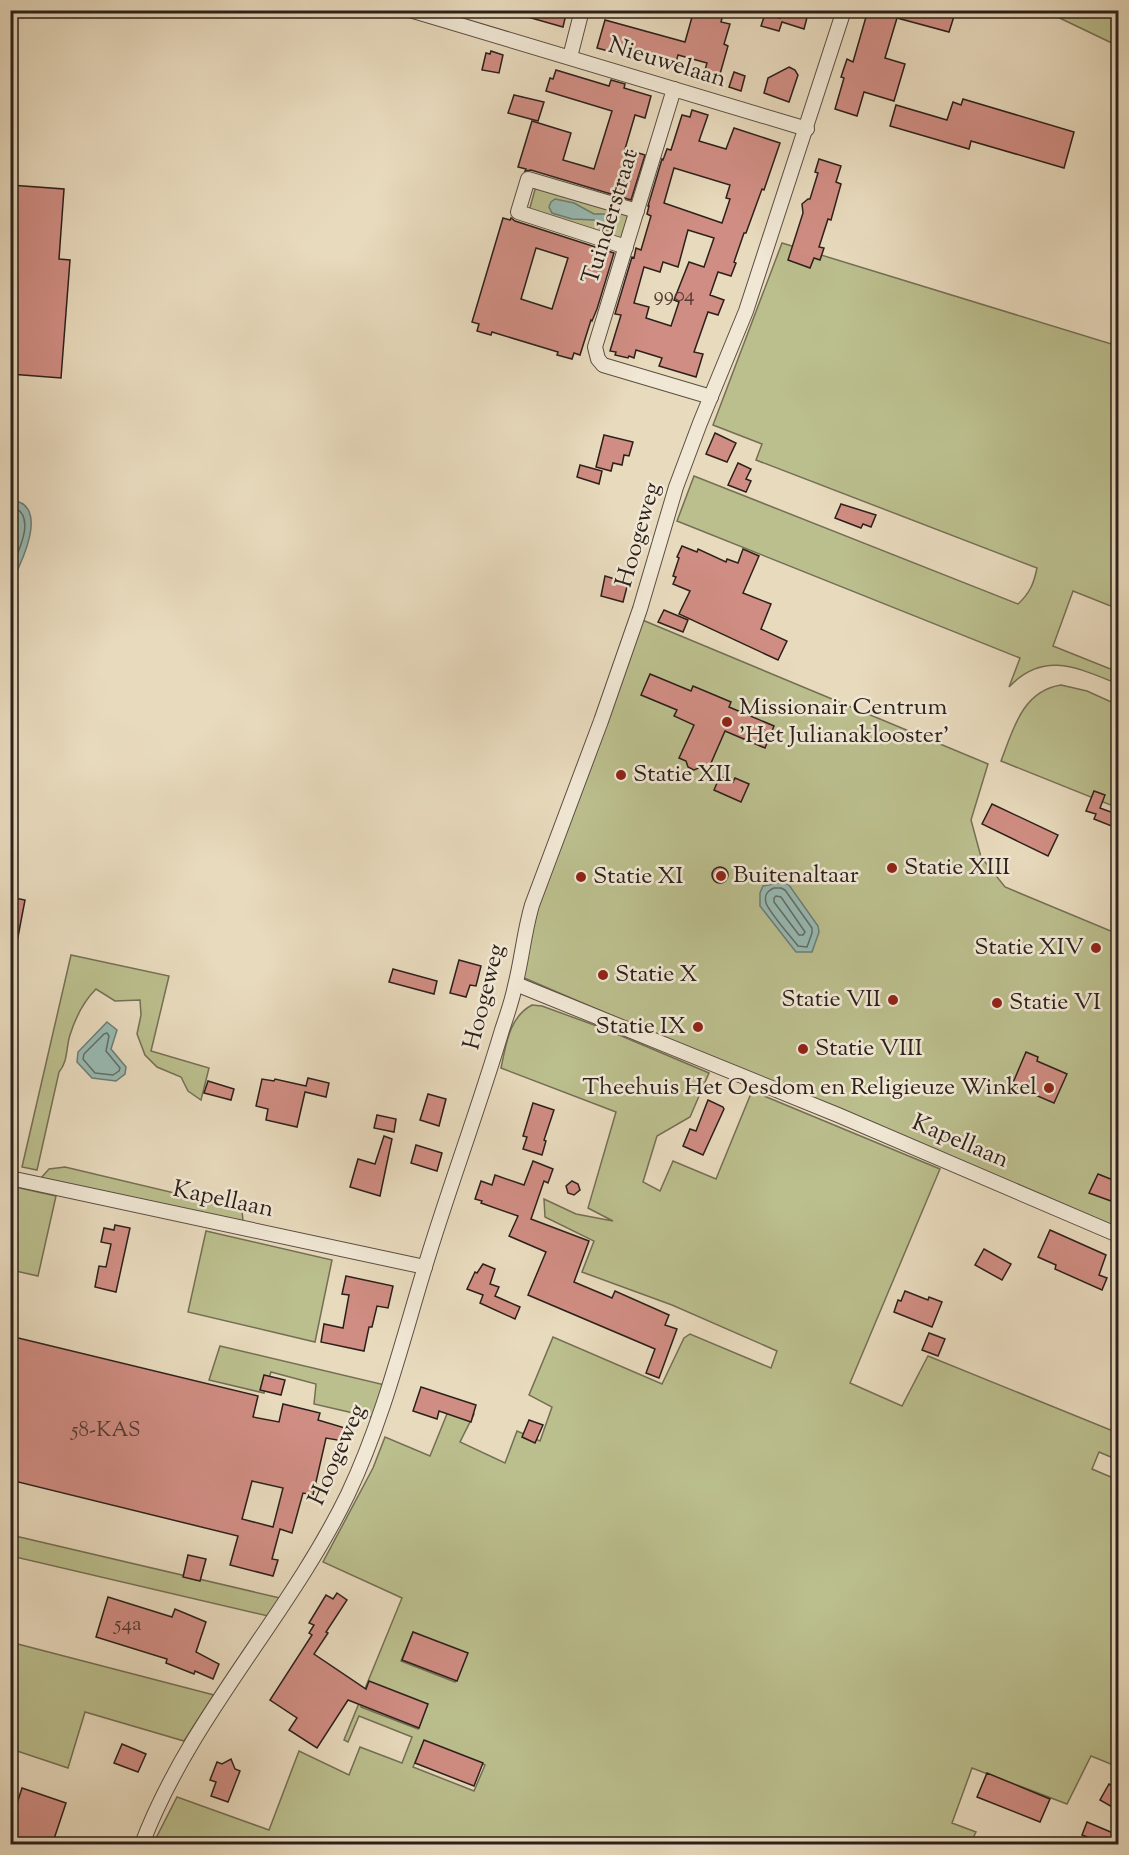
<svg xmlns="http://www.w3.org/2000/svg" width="1129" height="1855" font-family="'Sorts Mill Goudy',serif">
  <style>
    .green { fill: #bbbe8d; stroke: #746f54; stroke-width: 1.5; fill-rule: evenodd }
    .water { fill: #97bab3; stroke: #6c7c76; stroke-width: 1.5 }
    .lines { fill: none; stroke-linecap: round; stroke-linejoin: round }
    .shore { stroke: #626d67; stroke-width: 1.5 }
    .building { fill: #d08d83; stroke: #2c201b; stroke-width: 1.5; fill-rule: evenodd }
    .street-casing { stroke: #5b4e44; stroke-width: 16 }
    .street { stroke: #f0e7d4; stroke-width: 14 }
    .poi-dot { fill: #8f2418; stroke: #f0e7d4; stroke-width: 2 }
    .labels { text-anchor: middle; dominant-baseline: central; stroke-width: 5; stroke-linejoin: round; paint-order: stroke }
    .number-label { font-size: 21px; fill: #553b35 }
    .street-label { font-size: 24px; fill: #2c201b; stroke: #f0e7d4 }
    .poi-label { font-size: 24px; fill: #2c201b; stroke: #f0e7d4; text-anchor: start }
  </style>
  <rect width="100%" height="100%" fill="#e8dabd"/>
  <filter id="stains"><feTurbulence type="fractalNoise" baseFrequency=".00333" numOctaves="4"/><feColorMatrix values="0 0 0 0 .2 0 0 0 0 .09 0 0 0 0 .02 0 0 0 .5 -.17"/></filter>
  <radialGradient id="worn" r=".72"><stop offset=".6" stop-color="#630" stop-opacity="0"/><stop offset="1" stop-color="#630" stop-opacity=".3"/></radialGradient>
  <!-- green -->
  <g class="green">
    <path d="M1045,11h73v35z"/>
    <path d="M536,186l92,26v4l-7,25 -92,-30z"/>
    <path d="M782,243l336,103v263l-45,-18 -20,55 65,26v12c-40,-16 -74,-34 -109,3l11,-29 -343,-137 17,-45 324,128c12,-11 16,-21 19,-36l-281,-108 6,-16 -49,-19z"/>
    <path d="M640,619l348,145 -17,56 10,37 24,30 113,47v299l-596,-256 14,-69z"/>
    <path d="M1061,685l26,6 31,14v103l-117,-47c12,-31 21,-70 60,-76z"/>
    <path d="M71,955l98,21 -18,75 58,17 -8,32 -13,-9 -7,-14 -24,-10 -12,-12 -8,-21 4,-19 -1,-15 -25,1 -19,-12c-12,12 -21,30 -26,46 -4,12 -2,27 -11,37l-22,98 -15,-3z"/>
    <path d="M532,1005l10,1 63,23 104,44 -19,44 -33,19 -14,46 17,9 13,-30 43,18 36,-88 188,78 -90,214 52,23 26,-50 190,77v27l-19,-8 -7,17 26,11v287l-27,-11 -24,48 -95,-36 -20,55 24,9 -6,12h-817l24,-47 92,33 30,-79 50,24 11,-28 42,16 10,-26 -53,-21 -11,26 -4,-2 58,-142 -79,-36 50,-94 12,-31 45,19 21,-52 23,10 -14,28 45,21 12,-32 23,10 12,-34 -23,-12 24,-58 109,47 22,-46 6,-4 81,34 6,-17 -105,-46 -90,-33 12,-31 -49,-24 -1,-18 32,15 37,7 -25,-13 28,-96 -115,-44c5,-23 8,-51 31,-63zM413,1632l54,22 -12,28 -54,-21zM369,1684l58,22 -9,23 -57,-22zM424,1741l61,24 -11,26 -61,-24z"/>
    <path d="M65,1167l177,42 1,13 -202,-44 8,-9z"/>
    <path d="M11,1186l45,10 -18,80 -27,-6z"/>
    <path d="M206,1231l126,29 -17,82 -127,-30z"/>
    <path d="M220,1346l165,39 -10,33 -61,-14 2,-20 -45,-12 -7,21 -55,-13z"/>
    <path d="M11,1535l269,63 -12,18 -257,-60z"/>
    <path d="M10,1642l204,53 -30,46 -99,-29 -17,56 -57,-19z"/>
  </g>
  <!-- water -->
  <g class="water">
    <path d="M555,199l19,4 20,11h10l4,3 2,5 -2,8h-3l-11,-10 -22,-1 -20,-6 -3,-6 2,-5z"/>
    <path d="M11,500c40,4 10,64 0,83z"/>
    <path d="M783,882l6,3 29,41 1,6 -7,20h-16l-36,-46v-13l3,-7z"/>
    <path d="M107,1022l10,8 -6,19 15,18 -1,7 -9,7 -24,-3 -15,-16 1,-10z"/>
  </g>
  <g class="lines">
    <!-- shore -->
    <g class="shore">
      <path d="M10,506c29,7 8,47 0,64"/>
      <path d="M774,888h7l4,2 27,38v5l-5,14 -9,-1c-7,-9 -29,-34 -32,-43 -2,-8 1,-12 8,-15z"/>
      <path d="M776,896l5,1 22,32 2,3 -2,3h-4l-25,-33v-4z"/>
      <path d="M107,1033l2,3 -3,15 14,17 -1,3 -6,4 -18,-2 -12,-14 1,-5 20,-20z"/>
    </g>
  </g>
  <!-- building -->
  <g class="building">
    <path d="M517,10h50l-4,17 -46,-13z"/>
    <path d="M694,10h30l-3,12 9,2 -6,20 4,2 -8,28 -15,-4 2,-7 -29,-8 -2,7 -61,-18 -3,8 -15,-4 8,-28 80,22z"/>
    <path d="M783,10h26l-5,19 -22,-7 -3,9 -18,-5 4,-12 15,4z"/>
    <path d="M868,10h88l-7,22 -52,-14 -12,40 20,6 -11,37 -30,-9 -7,24 -22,-7 9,-31 -3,-1 6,-18 6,3z"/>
    <path d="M491,51l12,4 -4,18 -17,-3 4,-17 4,1z"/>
    <path d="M789,67l6,3 3,5 -9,27 -25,-9 4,-15z"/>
    <path d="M556,70l53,16 2,-6 14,4 -1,4 27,8 -6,22 -10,-3 -10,34 20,6 -14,45 -100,-30 -6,1 1,-2 -8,-2 14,-46 39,12 -8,27 31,9 18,-58 -66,-20 4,-13 3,1z"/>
    <path d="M734,72l11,4 -4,15 -12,-4z"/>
    <path d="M514,95l30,7 -6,19 -30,-8z"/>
    <path d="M963,99l111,33 -10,36 -93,-27 -2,8 -79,-23 6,-21 51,15 6,-18 8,3z"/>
    <path d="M692,110l16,5 -9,26 27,8 8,-21 46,15 -16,47 -2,-1 -16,44h-2l-10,29 2,1 -5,13 -13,-4 -8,23 14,5 -6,15 -10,-3 -14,40 9,2 -7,23 -37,-11 3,-8 -26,-8 -2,8 -5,-2 -1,2 -13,-3 1,-3 -6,-1 11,-36 -6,-1 17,-57 2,1 2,-10 5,2 10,-34 -4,-2 2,-8h-1l14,-47 1,1 4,-11 4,1 11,-35 8,2zM674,168l56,17 -4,13 4,1 -8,24 -58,-20zM688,230l26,8 -10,29 -15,-5 -15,38 5,2 -8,24 -25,-8 3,-11 -15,-4 10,-36 16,5 3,-10 15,5z"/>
    <path d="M819,159l22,7 -5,16 5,2 -10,36 -3,-1 -9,28 5,1 -4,12 -6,-2 -4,10 -22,-8 15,-47 -1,-9 6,-5h2l8,-26 -3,-1z"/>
    <path d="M10,185l54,4 -5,70 11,1 -9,118 -51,-4z"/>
    <path d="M503,218l7,2 1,-2 4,3 99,32 -17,56 -5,12 -1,-1 -11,35 -6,-2 -2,6 -15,-4 1,-3 -66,-20 -1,3 -14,-4 2,-7 -7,-2zM536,248l32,10 -16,51 -31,-10z"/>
    <path d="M715,433l21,10 -9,19 -21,-8z"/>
    <path d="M604,435l29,7 -4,14 -5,-1 -2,10 -9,-2 -2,8 -15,-4z"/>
    <path d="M738,463l13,6 -5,10 5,2 -5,11 -18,-7z"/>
    <path d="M580,465l22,6 -3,13 -22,-7z"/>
    <path d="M841,504l35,11 -5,12 -8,-3 -2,4 -26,-10z"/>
    <path d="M682,546l15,6 1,-3 28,13 1,-3 11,4 5,-14 16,7 -16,37 28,11 -10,25 26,12 -9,19 -99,-46 11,-23 -17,-7 3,-7 -3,-1 6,-18 -2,-1z"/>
    <path d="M605,576l23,7 -5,19 -22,-6z"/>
    <path d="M664,610l24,10 -5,12 -25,-10z"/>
    <path d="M650,674l41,17 2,-5 38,16 -2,5 45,19 -9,22 -40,-17 -17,39 -7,-3 -7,3 -6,-3 -2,-6 -7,-3 15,-33 -20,-9 3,-6 -36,-15z"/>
    <path d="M720,776l13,6 2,-4 14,6 -8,18 -27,-12z"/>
    <path d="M1094,791l11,4 -5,13 19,7v14l-25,-10 2,-5 -10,-3z"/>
    <path d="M992,804l66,31 -10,21 -66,-32z"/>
    <circle cx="720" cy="875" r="8"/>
    <path d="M10,897l15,3 -8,42h-7z"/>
    <path d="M459,960l22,6 -5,20 -6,-1 -4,12 -16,-4z"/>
    <path d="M393,969l44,12 -3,13 -45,-12z"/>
    <path d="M1026,1052l12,5 -1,4 30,13 -13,29 -42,-18z"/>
    <path d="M308,1078l21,5 -3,14 -21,-5 -8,35 -31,-7 2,-11 -12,-3 6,-27 12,2 1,-2 31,7z"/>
    <path d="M208,1081l26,8 -3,11 -27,-7z"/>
    <path d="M428,1094l18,5 -7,27 -19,-6z"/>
    <path d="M708,1100l15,7 1,2 -21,46 -20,-9 7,-17 6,2z"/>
    <path d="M533,1103l21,7 -10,30 2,1 -4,14 -19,-6 4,-12 -4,-1z"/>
    <path d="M377,1115l19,4 -2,13 -20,-4z"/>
    <path d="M384,1136l8,3 -12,57 -30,-9 8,-28 17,5z"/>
    <path d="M416,1145l26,8 -5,18 -26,-8z"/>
    <path d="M533,1161l20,8 -5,14 -4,-2 -13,38 58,22 -15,41 38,16 3,-7 54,24 -4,10 12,4 -18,49 -13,-5 9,-24 -127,-54 18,-43 -37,-16 9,-20 -37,-13 1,-2 -7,-2 6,-18 11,4 3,-10 29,10z"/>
    <path d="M1098,1174l20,8 -7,19 -22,-8z"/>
    <path d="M572,1181l6,3 2,6 -6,5 -6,-2 -2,-7z"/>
    <path d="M115,1225l15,3 -14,64 -21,-5 4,-21 7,1 5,-23 -10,-2 3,-14 10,2z"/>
    <path d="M1050,1230l56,25 -7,20 8,3 -5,12 -47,-21 1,-4 -18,-8z"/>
    <path d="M984,1249l27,15 -9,16 -27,-15z"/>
    <path d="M483,1264l12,5 -5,15 9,3 -4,9 25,11 -5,12 -35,-16 3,-8 -16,-6 8,-17 2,1z"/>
    <path d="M346,1276l47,10 -5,22 -11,-2 -5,21h-3l-5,24 -43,-9 3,-18 19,4 6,-33 -7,-1z"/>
    <path d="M905,1291l23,9 1,-3 13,5 -10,25 -38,-15 4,-12 3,1z"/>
    <path d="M929,1333l16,6 -7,17 -16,-6z"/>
    <path d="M10,1336l248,60 -5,21 26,5 4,-18 37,9 -2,7 27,8 -2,13 -17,-3 -13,57 -10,-2 -11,40 -12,-4 -8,30 6,1 -5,16 -43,-11 8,-29 -228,-56zM252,1481l31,7 -10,39 -31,-8z"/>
    <path d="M264,1375l21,5 -4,15 -21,-5z"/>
    <path d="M421,1387l55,18 -5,17 -32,-11 -2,8 -24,-8z"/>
    <path d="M529,1420l14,5 -8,18 -13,-6z"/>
    <path d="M188,1555l18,4 -6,22 -17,-4z"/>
    <path d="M337,1593l10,7 -21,32 2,1 -14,21 52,35 3,-8 59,23 -9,24 -71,-28 -31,48 -28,-18 8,-12 -27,-18 42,-65 -3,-2 5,-8 -5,-2 17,-28 7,4z"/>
    <path d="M108,1597l64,20 3,-8 31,13 -10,30 23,12 -6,15 -18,-8 -1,3 -28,-11 1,-4 -71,-22z"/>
    <path d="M413,1632l55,21 -11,28 -55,-21z"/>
    <path d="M424,1740l59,23 -9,23 -59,-23z"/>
    <path d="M122,1744l24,10 -8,18 -24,-9z"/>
    <path d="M231,1759l4,10 5,2 -12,31 -17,-6 5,-14 -6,-2 7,-18 5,2z"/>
    <path d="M987,1773l63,26 -10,23 -63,-25z"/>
    <path d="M1109,1784l10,6v21l-19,-11z"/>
    <path d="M22,1788l44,15 -14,42h-42v-29h3z"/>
    <path d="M1087,1822l26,11 -5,12 -26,-10z"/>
  </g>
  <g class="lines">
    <!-- street casing -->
    <g class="street-casing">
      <g id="street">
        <path d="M410,10l397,119"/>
        <path d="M570,57l12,-47"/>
        <path d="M674,89l-79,258 3,12 5,6 108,32"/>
        <path d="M626,247l-108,-35 10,-33 109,32"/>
        <path d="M516,984l322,131 280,120"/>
        <path d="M10,1178l415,89"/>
        <path d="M142,1844c48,-127 147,-228 206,-350 34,-72 53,-148 76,-224 24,-80 54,-159 78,-240 5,-15 10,-29 13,-44 7,-27 9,-54 17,-81l69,-184 39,-112 36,-122 24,-64 46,-112 98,-301"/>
      </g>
    </g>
    <!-- street -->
    <use href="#street" class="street"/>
  </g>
  <!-- markers -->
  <g class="poi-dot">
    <circle cx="727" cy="722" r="6"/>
    <circle cx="621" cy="775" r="6"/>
    <circle cx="892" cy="868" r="6"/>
    <circle cx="721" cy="876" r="6"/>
    <circle cx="581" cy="877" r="6"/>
    <circle cx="1096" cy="948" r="6"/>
    <circle cx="603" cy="975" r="6"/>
    <circle cx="893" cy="1000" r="6"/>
    <circle cx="997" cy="1003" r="6"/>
    <circle cx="698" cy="1027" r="6"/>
    <circle cx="803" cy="1049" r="6"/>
    <circle cx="1049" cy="1088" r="6"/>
  </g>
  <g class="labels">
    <!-- number labels -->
    <g class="number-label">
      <text x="674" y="296">9904</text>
      <text x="106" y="1431">58-KAS</text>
      <text x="128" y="1625">54a</text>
    </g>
    <!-- street labels -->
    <g class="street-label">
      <text transform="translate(667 63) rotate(17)">Nieuwelaan</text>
      <text transform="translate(611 217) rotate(-73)">Tuinderstraat</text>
      <text transform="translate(639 535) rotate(-74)">Hoogeweg</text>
      <text transform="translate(485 997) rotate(-76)">Hoogeweg</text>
      <text transform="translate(960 1142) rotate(23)">Kapellaan</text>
      <text transform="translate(223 1200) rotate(12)">Kapellaan</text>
      <text transform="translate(338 1455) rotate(-66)">Hoogeweg</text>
    </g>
    <!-- poi labels -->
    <g class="poi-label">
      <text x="739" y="708">Missionair Centrum<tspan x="739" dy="28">'Het Julianaklooster'</tspan></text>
      <text x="633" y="775">Statie XII</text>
      <text x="904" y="868">Statie XIII</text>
      <text x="733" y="876">Buitenaltaar</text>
      <text x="593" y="877">Statie XI</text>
      <text x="1084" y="948" text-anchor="end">Statie XIV</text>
      <text x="615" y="975">Statie X</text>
      <text x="881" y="1000" text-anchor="end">Statie VII</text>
      <text x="1009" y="1003">Statie VI</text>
      <text x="686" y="1027" text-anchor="end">Statie IX</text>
      <text x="815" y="1049">Statie VIII</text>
      <text x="1037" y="1088" text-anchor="end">Theehuis Het Oesdom en Religieuze Winkel</text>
    </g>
  </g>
  <!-- margin -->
  <rect width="1129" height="1855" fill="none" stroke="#e8dabd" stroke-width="36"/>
  <rect x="12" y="12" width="1105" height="1831" fill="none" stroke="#2c201b" stroke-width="3"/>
  <rect x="18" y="18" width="1093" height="1819" fill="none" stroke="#2c201b" stroke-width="1.5"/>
  <rect width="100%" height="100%" filter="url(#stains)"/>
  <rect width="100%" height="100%" fill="url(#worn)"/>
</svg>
